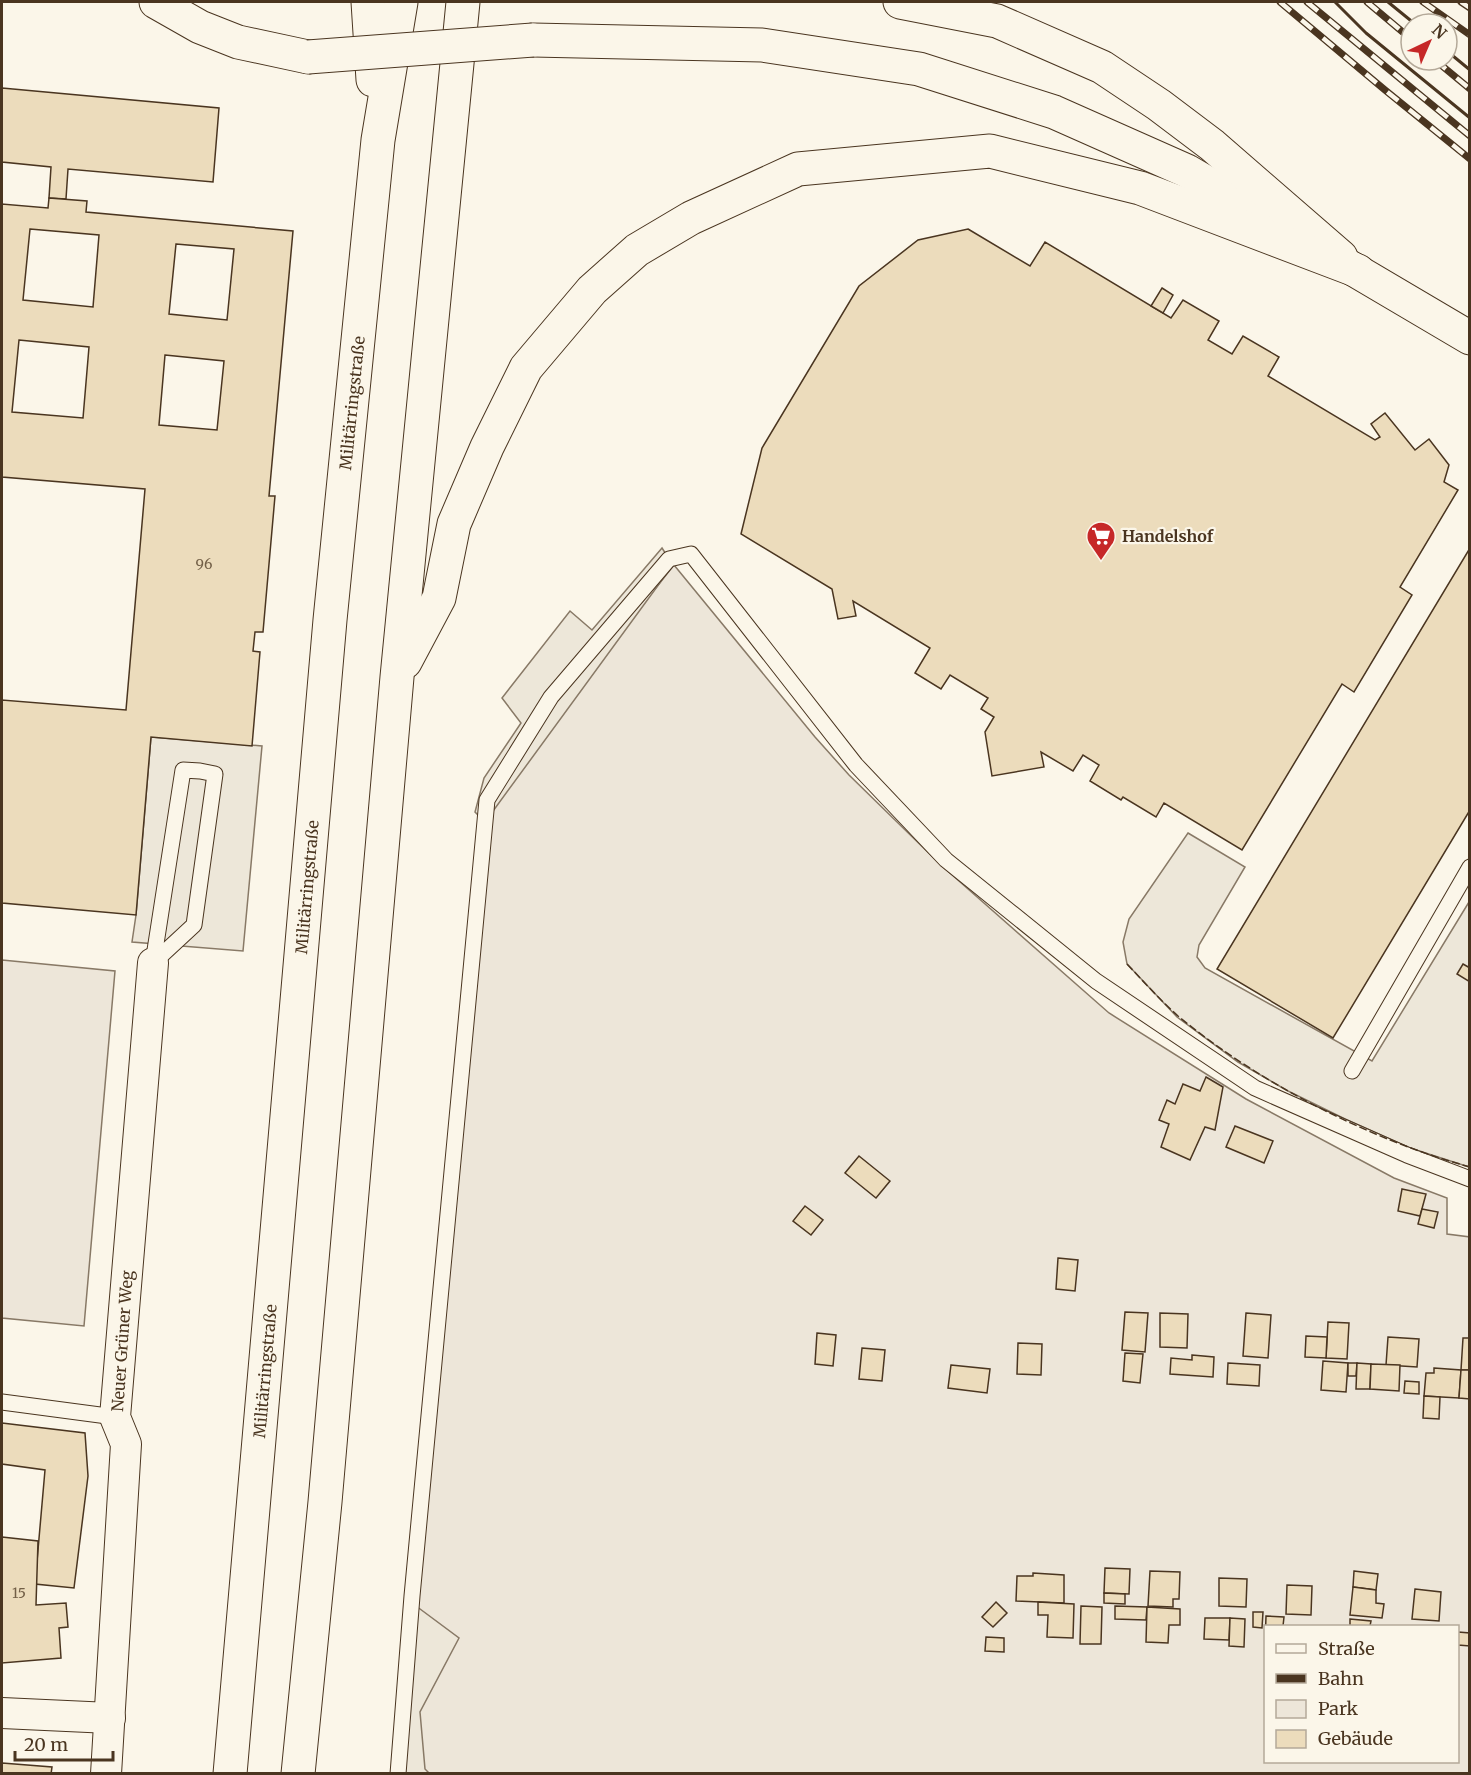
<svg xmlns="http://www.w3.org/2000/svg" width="1471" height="1775" font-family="Merriweather,serif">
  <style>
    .green { fill: #ede6d9; stroke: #887966; stroke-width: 1.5; fill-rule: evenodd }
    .parking { fill: #ede7d9; stroke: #887966; stroke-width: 1.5 }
    .building { fill: #ecdcbc; stroke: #4a3520; stroke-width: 1.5; fill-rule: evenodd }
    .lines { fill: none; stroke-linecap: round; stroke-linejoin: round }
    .lane-casing { stroke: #4a3520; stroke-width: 17 }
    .street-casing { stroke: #4a3520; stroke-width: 32 }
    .secondary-casing { stroke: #4a3520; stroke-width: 35 }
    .highway-casing { stroke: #4a3520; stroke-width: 35 }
    .lane { stroke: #fbf6e9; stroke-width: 15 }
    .street { stroke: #fbf6e9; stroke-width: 30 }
    .secondary { stroke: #fbf6e9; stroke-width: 33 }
    .highway { stroke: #fbf6e9; stroke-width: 33 }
    .rail-casing { stroke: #4a3520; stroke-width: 7 }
    .rail { stroke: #fbf6e9; stroke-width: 4.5; stroke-dasharray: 14; stroke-linecap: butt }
    .secondary-bridge-casing { stroke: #4a3520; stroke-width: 35; stroke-linecap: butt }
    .secondary-bridge { stroke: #fbf6e9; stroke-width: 33 }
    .fence { stroke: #4a3520; stroke-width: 1.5; stroke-dasharray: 8 3; stroke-linecap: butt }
    .wall { stroke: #4a3520; stroke-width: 3 }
    .labels { text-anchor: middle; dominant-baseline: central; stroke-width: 4.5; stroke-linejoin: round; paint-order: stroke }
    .number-label { font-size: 14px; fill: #725f47 }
    .street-label { font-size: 16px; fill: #4a3520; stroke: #fbf6e9 }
    .poi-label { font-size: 16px; font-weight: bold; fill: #4a3520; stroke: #fbf6e9; text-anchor: start }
  </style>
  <rect width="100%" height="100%" fill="#fbf6e9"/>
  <!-- green -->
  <g class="green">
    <path d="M674,565l141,172 34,38 93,91 167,147 137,86 148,79 53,20v36l23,3 -1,536 -1060,1 3,-178 75,-796zM1266,1626h192v136h-192z"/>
    <path d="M2,960l113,11 -31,355 -82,-8z"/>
  </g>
  <!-- parking -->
  <g class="parking">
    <path d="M662,548l11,17 -188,257 -10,-10 9,-34 37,-55 -19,-25 68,-87 22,19z"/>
    <path d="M151,737l111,9 -19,205 -111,-9 4,-27z"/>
    <path d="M1188,833l57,34 -46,78 -2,12 8,11 167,93 97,-159v265l-59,-19 -65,-29 -57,-28 -50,-29 -61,-45 -50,-53 -4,-22 6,-23z"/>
    <path d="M412,1603l47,35 -39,74 5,57 4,4 -31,1z"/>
  </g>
  <!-- building -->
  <g class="building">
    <path d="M2,88l217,20 -6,74 -145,-13 -2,30 -17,-1 2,-31 -49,-5z"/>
    <path d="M49,198l38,3 -1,11 207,19 -24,265h6l-12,136h-8l-2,19 7,1 -8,94 -101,-9 -15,178 -134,-12v-203l124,10 19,-221 -143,-12v-273l46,4zM30,229l69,6 -6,72 -70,-7zM176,244l58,5 -7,71 -58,-6zM19,340l70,7 -6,71 -71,-6zM165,355l59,6 -7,69 -58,-5z"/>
    <path d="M968,229l62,37 15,-24 126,76 12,-18 36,21 -11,19 24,14 11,-18 36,21 -11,19 107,64 5,-3 -9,-13 14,-11 30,37 14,-11 20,26 -5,17 14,8 -58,97 12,8 -58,97 -12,-8 -100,166 -78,-47 -8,14 -33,-20 -2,3 -31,-19 9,-16 -16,-10 -10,16 -32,-19 3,15 -52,9 -7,-44 9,-15 -13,-8 7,-11 -38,-23 -9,14 -26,-16 15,-25 -77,-47 3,15 -18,3 -6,-30 -91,-55 21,-86 97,-162 59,-46z"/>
    <path d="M1162,288l11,7 -10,18 -12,-7z"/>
    <path d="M1470,548v262l-137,228 -116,-69z"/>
    <path d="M1463,964l7,4v14l-13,-8z"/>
    <path d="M1206,1077l17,10 -8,43 -10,-3 -15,33 -29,-13 8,-23 -10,-4 8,-20 8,4 8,-20 17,7z"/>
    <path d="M1235,1126l38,15 -9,22 -38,-16z"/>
    <path d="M859,1156l31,25 -14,17 -31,-25z"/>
    <path d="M1402,1189l24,5 -6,22 -22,-5z"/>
    <path d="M805,1206l18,14 -12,15 -18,-14z"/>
    <path d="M1422,1209l16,3 -4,16 -16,-4z"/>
    <path d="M1058,1258l20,2 -3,31 -19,-2z"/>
    <path d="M1125,1312l23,1 -3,39 -23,-2z"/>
    <path d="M1160,1313l28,1 -1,34 -27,-1z"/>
    <path d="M1246,1313l25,2 -3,43 -25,-2z"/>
    <path d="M1328,1322l21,1 -2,36 -21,-1z"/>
    <path d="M817,1333l19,2 -3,31 -18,-2z"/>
    <path d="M1306,1336l21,1 -1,21 -21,-1z"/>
    <path d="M1388,1337l31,2 -2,28 -31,-2z"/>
    <path d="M1463,1338h7v32h-9z"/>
    <path d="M1018,1343l24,1 -1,31 -24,-1z"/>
    <path d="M862,1348l23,2 -3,31 -23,-2z"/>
    <path d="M1125,1353l18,1 -3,29 -17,-2z"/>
    <path d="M1192,1355l22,2 -1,20 -43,-3 1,-16 21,2z"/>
    <path d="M1323,1361l25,2 -2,29 -25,-2z"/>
    <path d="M1228,1363l32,2 -1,21 -32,-2z"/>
    <path d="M1348,1363h9l-1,13h-8z"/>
    <path d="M1357,1363l14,1 -1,25h-14z"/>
    <path d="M1371,1364l29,1 -1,26 -29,-2z"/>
    <path d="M951,1365l39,4 -3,24 -39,-5z"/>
    <path d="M1434,1368l27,2 -2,28 -35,-2 2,-23h8z"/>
    <path d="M1461,1370h9v29l-11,-1z"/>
    <path d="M1405,1381l14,1v12l-15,-1z"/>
    <path d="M1424,1396l16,1 -1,22 -16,-1z"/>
    <path d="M2,1423l83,10 3,43 -14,112 -39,-4 10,-114 -43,-6z"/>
    <path d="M2,1537l36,4 -2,64 30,-2 2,24 -9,1 2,30 -59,5z"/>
    <path d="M1105,1568l25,1 -1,25 -25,-1z"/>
    <path d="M1150,1571l30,1 -1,27h-6v8l-25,-1z"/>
    <path d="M1354,1571l24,3 -2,16 -23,-3z"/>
    <path d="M1033,1573l31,2v28l-48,-2 1,-25h16z"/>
    <path d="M1219,1578l28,1 -1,28 -27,-1z"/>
    <path d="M1287,1585l25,1 -1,29 -25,-1z"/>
    <path d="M1353,1587l23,3v13l8,1 -2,14 -32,-3z"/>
    <path d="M1415,1589l26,3 -2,29 -27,-2z"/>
    <path d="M1104,1593l21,1v10l-21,-1z"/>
    <path d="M996,1602l11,11 -14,14 -11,-10z"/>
    <path d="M1038,1602l36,2 -1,34 -26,-1 1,-22h-10z"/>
    <path d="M1081,1606l21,1 -1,37h-21z"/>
    <path d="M1115,1606l32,1 -1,13 -31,-1z"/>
    <path d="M1147,1607l33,2v16h-11l-1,18 -22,-1z"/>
    <path d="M1253,1612h10l-1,16 -9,-1z"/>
    <path d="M1266,1616l18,1 -1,9h-17v20h-1z"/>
    <path d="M1205,1618h25l-1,22 -25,-1z"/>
    <path d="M1230,1618l15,1 -1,28 -15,-1z"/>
    <path d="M1350,1619l21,2 -1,5h-20z"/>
    <path d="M1458,1632l12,1v13l-12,-1z"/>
    <path d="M986,1637l18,1v14l-19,-1z"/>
    <path d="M2,1763l50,4 -1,7h-49z"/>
  </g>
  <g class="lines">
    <!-- lane casing -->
    <g class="lane-casing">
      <g id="lane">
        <path d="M183,770l17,1 15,3 -21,151 -41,38z"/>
        <path d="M1352,1071l118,-204"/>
        <path d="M2,1402l113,15"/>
        <path d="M398,1774l14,-178 75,-796 64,-103 118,-138 22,-5 165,211 90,95 150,121 159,107 152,67 63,24"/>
      </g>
    </g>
    <!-- street casing -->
    <g class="street-casing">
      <g id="street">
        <path d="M2,1713l108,5"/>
        <path d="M106,1774l20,-330 -11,-27 38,-454"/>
      </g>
    </g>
    <!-- secondary casing -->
    <g class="secondary-casing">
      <g id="secondary">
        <path d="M156,2l44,25 38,15 70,15"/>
        <path d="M533,40l229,5 157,24 135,43 133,59 283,167"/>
      </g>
    </g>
    <!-- highway casing -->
    <g class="highway-casing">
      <g id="highway">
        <path d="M368,2l5,78"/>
        <path d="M900,2l97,19 105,46 57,38 53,40 129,112"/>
        <path d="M405,662l34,-64 15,-74 33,-77 39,-79 66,-78 45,-40 54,-32 107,-49 192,-18 150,37 218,83"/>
        <path d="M230,1774l100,-1154 48,-480 23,-138"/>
        <path d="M298,1774l27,-272 72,-825 66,-675"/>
      </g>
    </g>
    <!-- lane -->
    <use href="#lane" class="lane"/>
    <!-- street -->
    <use href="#street" class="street"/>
    <!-- secondary -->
    <use href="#secondary" class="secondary"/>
    <!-- highway -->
    <use href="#highway" class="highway"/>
    <!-- rail casing -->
    <g class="rail-casing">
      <g id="rail">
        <path d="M1280,2l105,88 85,69"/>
        <path d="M1307,2l163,134"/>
        <path d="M1367,2l44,37"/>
        <path d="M1423,2l47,33"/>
        <path d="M1461,2l9,6"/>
        <path d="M1435,60l35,29"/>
      </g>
    </g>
    <!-- rail -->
    <use href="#rail" class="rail"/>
    <!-- secondary-bridge casing -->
    <g class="secondary-bridge-casing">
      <path id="secondary-bridge" d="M308,57l225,-17"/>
    </g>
    <!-- secondary-bridge -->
    <use href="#secondary-bridge" class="secondary-bridge"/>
    <!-- fence -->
    <path class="fence" d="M1127,964c17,18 33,36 51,52 81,67 190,123 292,151"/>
    <!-- wall -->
    <g class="wall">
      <path d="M1335,2l31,31 104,85"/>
      <path d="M1388,2l27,22"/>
      <path d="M1447,51l23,19"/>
    </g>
  </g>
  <!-- icons -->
  <defs>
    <g id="supermarket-pin" transform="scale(1.5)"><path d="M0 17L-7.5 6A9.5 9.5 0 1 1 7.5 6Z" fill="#c62828" stroke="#fbf6e9"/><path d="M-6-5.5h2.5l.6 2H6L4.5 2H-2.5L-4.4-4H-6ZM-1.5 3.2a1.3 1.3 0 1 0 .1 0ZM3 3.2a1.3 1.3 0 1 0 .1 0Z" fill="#fff"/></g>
  </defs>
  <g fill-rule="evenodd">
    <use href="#supermarket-pin" x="1101" y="536"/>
  </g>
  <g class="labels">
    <!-- number labels -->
    <g class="number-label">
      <text x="204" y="564">96</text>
      <text x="19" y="1593">15</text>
    </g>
    <!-- street labels -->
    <g class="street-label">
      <text transform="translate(352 403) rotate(-84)">Militärringstraße</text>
      <text transform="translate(307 887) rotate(-85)">Militärringstraße</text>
      <text transform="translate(122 1341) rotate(-86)">Neuer Grüner Weg</text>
      <text transform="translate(265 1371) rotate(-85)">Militärringstraße</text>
    </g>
    <!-- poi labels -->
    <g class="poi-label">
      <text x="1122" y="536">Handelshof</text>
    </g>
  </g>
  <!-- border -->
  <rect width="1471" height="1775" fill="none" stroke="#4a3520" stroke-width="6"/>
  <!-- legend -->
  <rect x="1264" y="1625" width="195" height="138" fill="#fbf6e9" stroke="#b4a999" stroke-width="1.5"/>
  <rect x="1276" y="1644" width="30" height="9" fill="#fbf6e9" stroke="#b4a999" stroke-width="1.5"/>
  <text x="1318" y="1655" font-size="18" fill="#4a3520">Straße</text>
  <rect x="1276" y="1674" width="30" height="9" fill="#4a3520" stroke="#b4a999" stroke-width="1.5"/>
  <text x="1318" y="1685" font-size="18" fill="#4a3520">Bahn</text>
  <rect x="1276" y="1700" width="30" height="18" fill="#ede6d9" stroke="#b4a999" stroke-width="1.5"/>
  <text x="1318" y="1715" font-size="18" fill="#4a3520">Park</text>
  <rect x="1276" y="1730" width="30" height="18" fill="#ecdcbc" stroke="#b4a999" stroke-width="1.5"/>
  <text x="1318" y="1745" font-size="18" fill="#4a3520">Gebäude</text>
  <!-- north arrow -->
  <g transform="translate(1429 42) rotate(44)"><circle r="28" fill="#fbf6e9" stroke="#b4a999" stroke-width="1.5"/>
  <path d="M0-4.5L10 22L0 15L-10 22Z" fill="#c62828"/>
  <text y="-9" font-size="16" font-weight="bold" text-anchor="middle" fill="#4a3520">N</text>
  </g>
  <!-- scale -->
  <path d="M15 1751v9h98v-9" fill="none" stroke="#4a3520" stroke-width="3"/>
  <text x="24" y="1751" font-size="18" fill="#4a3520" stroke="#fbf6e9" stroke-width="4.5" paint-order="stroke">20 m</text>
</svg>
